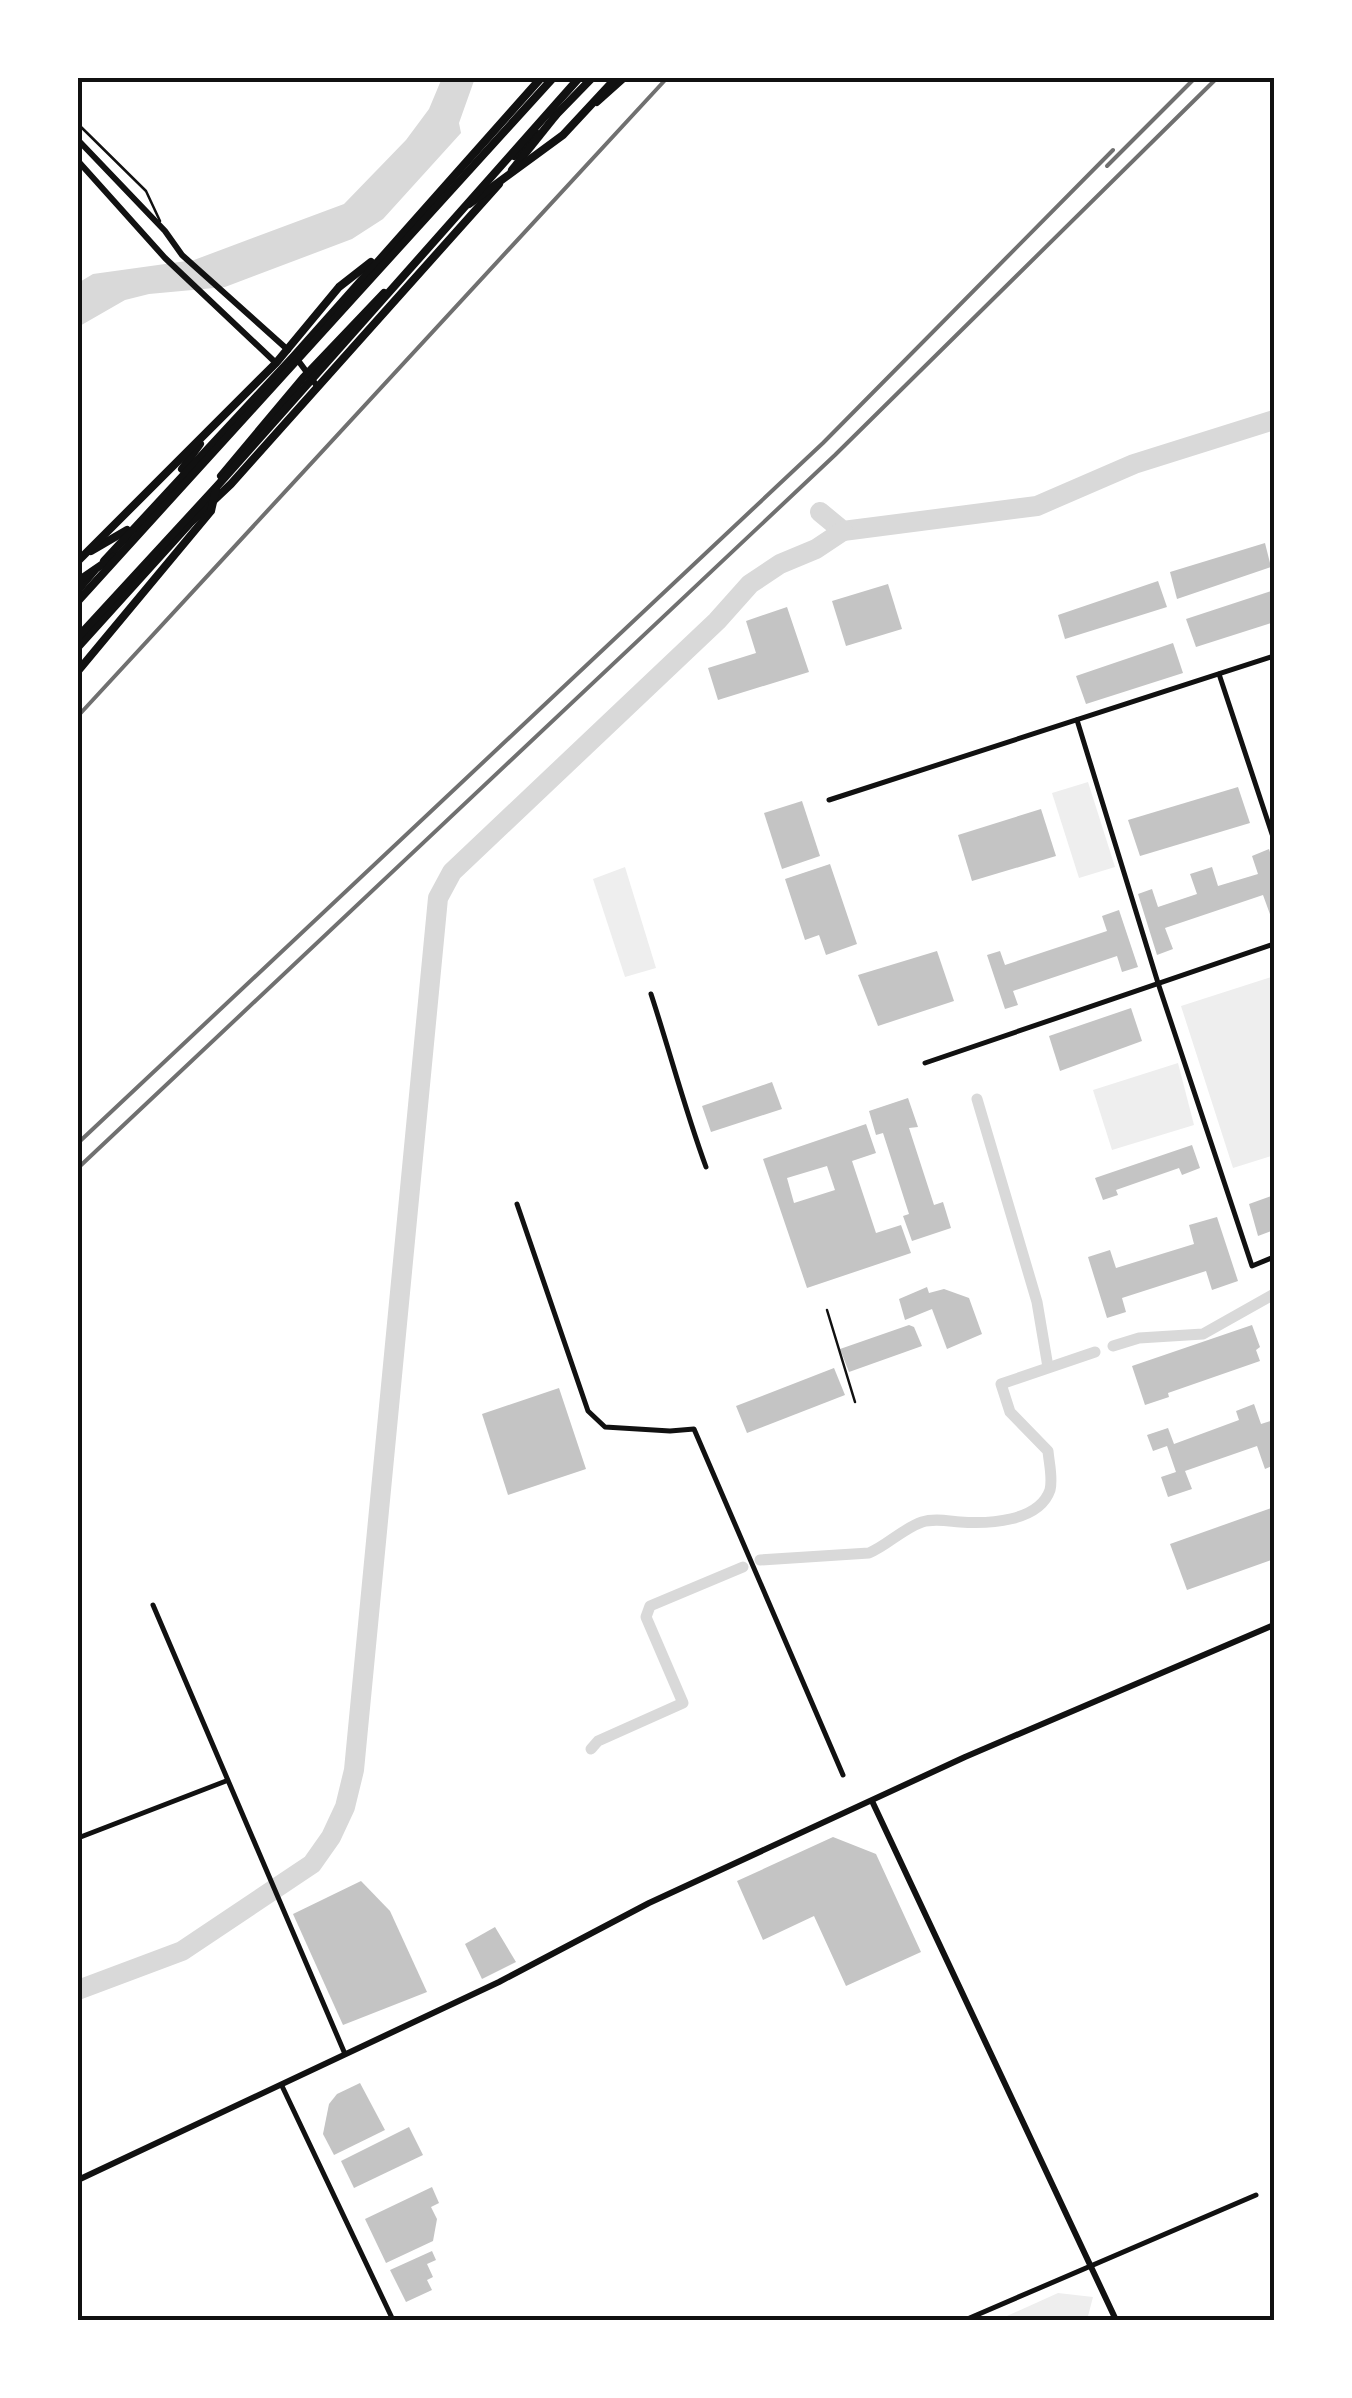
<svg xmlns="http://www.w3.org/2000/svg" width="1352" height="2398" font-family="'Source Serif 4',serif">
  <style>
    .green { fill: #eee }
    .water { fill: #d9d9d9 }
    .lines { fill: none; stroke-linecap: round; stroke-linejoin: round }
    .canal { stroke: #d9d9d9; stroke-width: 11 }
    .river { stroke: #d9d9d9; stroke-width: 20 }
    .building { fill: #c4c4c4; fill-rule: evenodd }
    .service { stroke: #111; stroke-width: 2.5 }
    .minor { stroke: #111; stroke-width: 5 }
    .tertiary { stroke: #111; stroke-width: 6 }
    .secondary { stroke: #111; stroke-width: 6 }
    .primary { stroke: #111; stroke-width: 8 }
    .trunk { stroke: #111; stroke-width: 8 }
    .rail { stroke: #707070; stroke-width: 4 }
    .neatline { fill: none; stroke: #111; stroke-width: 4 }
  </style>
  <rect width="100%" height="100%" fill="#fff"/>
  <!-- green -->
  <g class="green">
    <path d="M1088,782l27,85 -36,11 -27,-85z"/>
    <path d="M625,867l31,101 -31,9 -32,-98z"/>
    <path d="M1274,976v179l-41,13 -52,-162z"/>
    <path d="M1178,1063l16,62 -82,25 -19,-60z"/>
    <path d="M1058,2293l35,4 -6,23h-89z"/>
  </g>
  <!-- water -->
  <path class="water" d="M442,78h33l-16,45 2,10 -78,86 -31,20 -127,48 -76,7 -24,6 -47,27v-44l15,-9 101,-14 150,-56 62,-64 23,-31z"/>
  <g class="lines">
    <!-- canal -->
    <g class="canal">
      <path d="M977,1099l60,203 11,65"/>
      <path d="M1113,1346l26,-8 64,-4 71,-40"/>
      <path d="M760,1560l109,-7c19,-8 33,-24 53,-31 12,-4 26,-1 38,0 28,2 79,0 90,-32 3,-12 -1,-27 -2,-39l-38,-39 -9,-28 94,-32"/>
      <path d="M591,1749l7,-8 85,-38 -37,-86 4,-11 93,-39"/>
    </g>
    <!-- river -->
    <g class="river">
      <path d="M820,512l23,19 194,-25 97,-42 140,-44"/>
      <path d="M78,1990l104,-39 130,-87 19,-27 14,-30 9,-37 84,-872 14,-26 265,-251 33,-37 30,-20 36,-15 27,-18"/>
    </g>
  </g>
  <!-- building -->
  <g class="building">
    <path d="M1265,543l6,24 -94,32 -7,-27z"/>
    <path d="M1158,581l9,26 -102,32 -7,-24z"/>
    <path d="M888,584l14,45 -56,17 -14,-45z"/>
    <path d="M1274,590v32l-78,25 -10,-28z"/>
    <path d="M787,607l22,65 -91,28 -10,-32 48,-15 -10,-32z"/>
    <path d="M1173,643l10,30 -97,31 -10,-28z"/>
    <path d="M1238,787l12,36 -110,33 -12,-36z"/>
    <path d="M802,801l18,55 -38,13 -18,-56z"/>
    <path d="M1041,809l15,47 -84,25 -14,-46z"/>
    <path d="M1269,849l5,16v51l-3,1 -8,-22 -98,33 8,21 -16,6 -19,-61 14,-5 6,18 39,-13 -7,-20 22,-7 6,19 40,-12 -6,-18z"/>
    <path d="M830,864l27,80 -31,11 -7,-20 -14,5 -20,-61z"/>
    <path d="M1119,910l19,57 -16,5 -5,-16 -104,35 5,14 -13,4 -18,-54 13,-4 5,14 102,-34 -5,-15z"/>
    <path d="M937,951l17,50 -76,25 -20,-51z"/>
    <path d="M1131,1008l11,33 -82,30 -11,-35z"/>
    <path d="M772,1082l10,27 -71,23 -9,-26z"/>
    <path d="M908,1098l10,29 -9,1 25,77 9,-3 8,26 -39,13 -9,-25 6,-2 -26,-81 -7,2 -7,-24z"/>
    <path d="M866,1124l10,29 -24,8 24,72 25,-8 10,28 -104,35 -44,-129zM827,1166l8,24 -41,13 -7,-25z"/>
    <path d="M1192,1145l8,23 -18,7 -3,-7 -63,22 2,5 -15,5 -8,-22z"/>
    <path d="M1274,1195v35l-16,6 -9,-32z"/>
    <path d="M1217,1217l21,64 -26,9 -6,-19 -84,27 4,14 -19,6 -19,-61 22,-7 6,18 78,-24 -5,-19z"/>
    <path d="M927,1287l2,6 15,-4 25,9 13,36 -35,15 -15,-40 -27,11 -6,-21z"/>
    <path d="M909,1325l5,2 8,19 -73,26 -9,-23z"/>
    <path d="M1252,1325l8,22 -4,3 4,11 -92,32 1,4 -24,8 -13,-39z"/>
    <path d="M834,1368l11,27 -98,38 -11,-27z"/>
    <path d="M559,1388l27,81 -78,26 -26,-81z"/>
    <path d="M1254,1404l7,20 13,-4v45l-9,4 -8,-23 -72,25 7,18 -24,8 -7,-20 15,-5 -9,-26 -14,5 -6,-16 21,-7 6,16 65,-24 -3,-9z"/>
    <path d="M1274,1507v52l-87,31 -17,-46z"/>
    <path d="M833,1837l43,17 45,98 -75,34 -32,-70 -51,24 -26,-59z"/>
    <path d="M361,1881l29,30 37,81 -84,33 -50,-111z"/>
    <path d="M495,1927l21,35 -34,17 -17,-35z"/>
    <path d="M360,2083l25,47 -51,25 -11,-21 6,-30 8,-10z"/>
    <path d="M409,2127l14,28 -69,33 -13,-27z"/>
    <path d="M432,2187l7,16 -8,4 6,12 -4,22 -47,22 -21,-44z"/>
    <path d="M432,2251l4,9 -9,4 6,13 -6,3 5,10 -26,12 -16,-32z"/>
  </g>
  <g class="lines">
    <!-- service -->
    <g class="service">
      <path d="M78,124l68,67 14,30"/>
      <path d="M827,1310l28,92"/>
    </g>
    <!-- minor -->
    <g class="minor">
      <path d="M1219,674l55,166"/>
      <path d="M1077,720l81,263 94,283 22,-9"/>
      <path d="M829,800l445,-144"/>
      <path d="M651,994c19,58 34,116 55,173"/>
      <path d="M925,1063l349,-119"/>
      <path d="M517,1204l71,207 17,16 65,4 24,-2 149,346"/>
      <path d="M153,1605l192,449"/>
      <path d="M78,1838l148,-57"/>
      <path d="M282,2086l111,234"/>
      <path d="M965,2320l291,-125"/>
    </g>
    <!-- tertiary -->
    <g class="tertiary">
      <path d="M872,1801l244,519"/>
      <path d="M78,2180l421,-198 150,-79 316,-146 309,-132"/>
    </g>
    <!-- secondary -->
    <g class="secondary">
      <path d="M597,103l28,-25"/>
      <path d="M78,140l87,91 17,24 106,95"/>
      <path d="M78,161l87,97 111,105"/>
      <path d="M297,359l20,27"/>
    </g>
    <!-- primary -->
    <g class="primary">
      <path d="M554,117l38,-39"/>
      <path d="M514,156l23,-22"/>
      <path d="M512,170l44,-55"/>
      <path d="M182,469l18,-25"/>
      <path d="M221,476l82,-98 81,-85"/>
      <path d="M91,551l36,-21"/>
      <path d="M78,561l198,-198 63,-76 32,-25"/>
      <path d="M104,561l190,-205 247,-278"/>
      <path d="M78,590l16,-19"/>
      <path d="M78,647l113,-125 40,-38 268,-300"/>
    </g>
    <!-- trunk -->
    <g class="trunk">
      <path d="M469,204l94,-69 53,-57"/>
      <path d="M78,581l35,-24"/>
      <path d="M78,601l475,-523"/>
      <path d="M78,637l140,-152 361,-407"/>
      <path d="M78,671l133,-160 5,-22"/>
    </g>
    <!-- rail -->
    <g class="rail">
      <path d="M1107,166l88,-88"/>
      <path d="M78,716l589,-638"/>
      <path d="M78,1143l745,-700 290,-293"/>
      <path d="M78,1168l757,-713 382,-377"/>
    </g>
  </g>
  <!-- border -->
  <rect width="1352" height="2398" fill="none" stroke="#ffffff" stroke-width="160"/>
  <rect x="80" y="80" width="1192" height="2238" class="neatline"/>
</svg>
